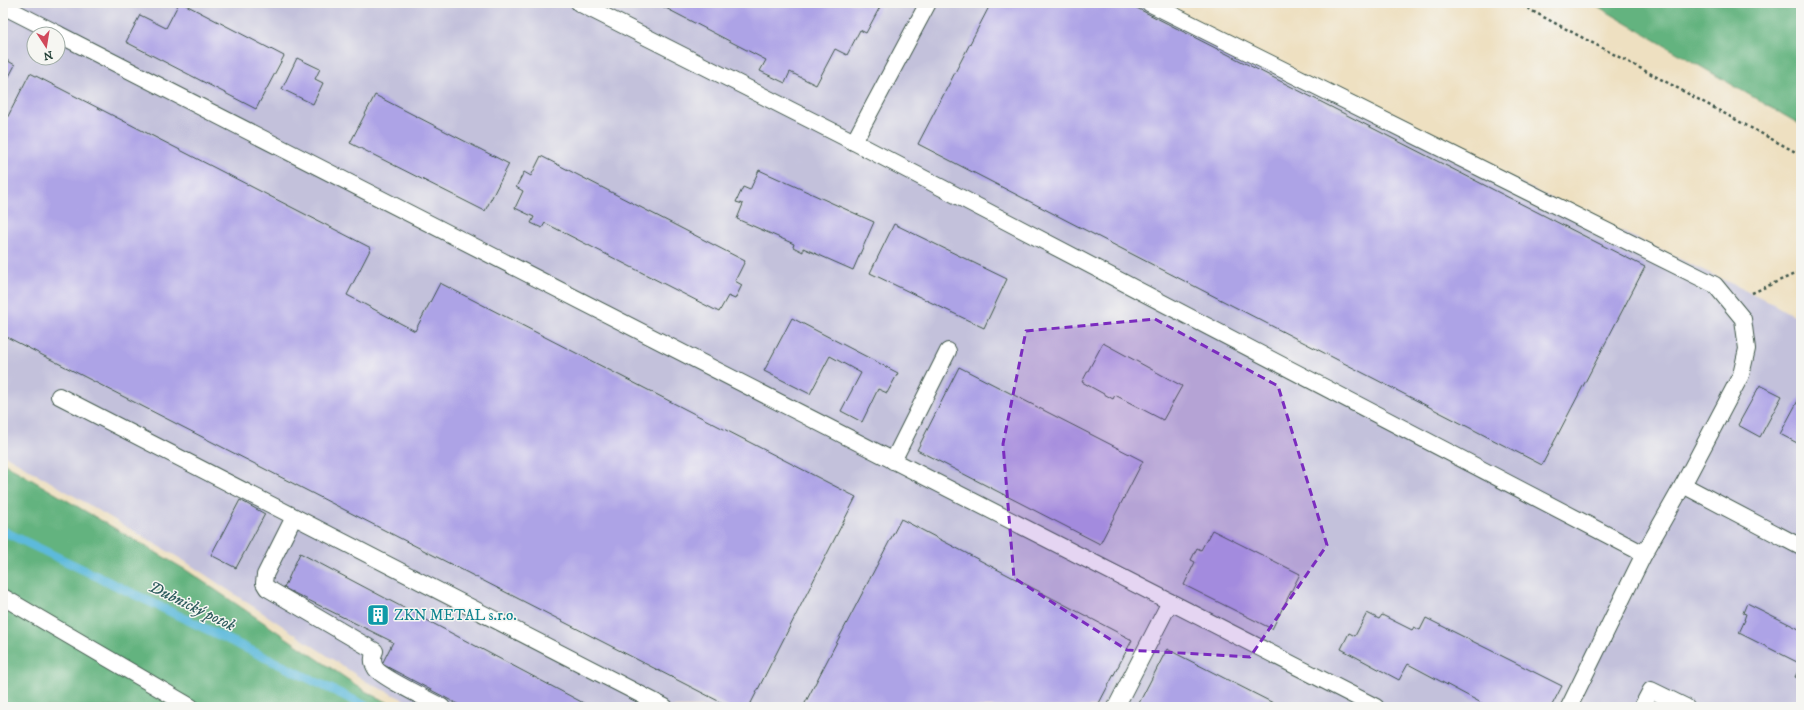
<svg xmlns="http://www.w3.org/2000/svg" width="1804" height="710" font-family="'IM FELL DW Pica',serif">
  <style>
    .industrial { fill: #c3c1db; fill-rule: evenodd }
    .forest { fill: #64b37f; stroke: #42785a }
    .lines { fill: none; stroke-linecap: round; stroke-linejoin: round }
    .stream { stroke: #5dbadb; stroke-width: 9 }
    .building { fill: #ada3e6 }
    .lane-casing { stroke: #3e5549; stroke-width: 18 }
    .path { stroke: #3e5549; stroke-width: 2.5; stroke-dasharray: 3 3; stroke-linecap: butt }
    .lane { stroke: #fff; stroke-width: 16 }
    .marked { fill: #7b2cbf; fill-opacity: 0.2; stroke: #7b2cbf; stroke-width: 3; stroke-dasharray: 8 5; stroke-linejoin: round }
    .labels { text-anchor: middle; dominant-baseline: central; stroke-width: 3; stroke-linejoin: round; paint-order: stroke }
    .culture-label { font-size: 15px; fill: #0d838f; stroke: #f6f6f2; text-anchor: start }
    .water-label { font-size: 16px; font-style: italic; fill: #2e5c5e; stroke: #f6f6f2 }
  </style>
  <rect width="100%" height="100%" fill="#f6f6f2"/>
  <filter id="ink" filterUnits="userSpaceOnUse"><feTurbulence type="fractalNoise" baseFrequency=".025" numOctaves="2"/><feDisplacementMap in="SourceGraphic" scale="8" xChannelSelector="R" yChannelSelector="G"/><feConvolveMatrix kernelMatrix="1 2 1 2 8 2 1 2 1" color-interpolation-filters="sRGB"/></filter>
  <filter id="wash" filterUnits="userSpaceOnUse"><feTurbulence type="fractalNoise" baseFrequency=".012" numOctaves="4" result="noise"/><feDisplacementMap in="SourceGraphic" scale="16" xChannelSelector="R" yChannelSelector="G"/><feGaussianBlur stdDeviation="0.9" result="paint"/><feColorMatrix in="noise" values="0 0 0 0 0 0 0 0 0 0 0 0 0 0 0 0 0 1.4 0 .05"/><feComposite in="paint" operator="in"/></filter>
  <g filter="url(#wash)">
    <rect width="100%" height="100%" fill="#eee0c1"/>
    <!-- industrial -->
    <path class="industrial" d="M3,3h1137l626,297 35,20v387h-1382l-52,-25 -181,-120 -183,-108zM34,34h24v24h-24z"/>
    <!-- forest -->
    <g class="forest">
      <path d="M1592,3h209v122z"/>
      <path d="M3,463l183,107 179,121 32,16h-394z"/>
    </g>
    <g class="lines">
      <!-- stream -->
      <path class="stream" d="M3,531l365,176"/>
    </g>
    <g id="blocks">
      <!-- building -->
      <g class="building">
        <path d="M179,3h3l102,53 -28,53 -130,-67 14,-27 26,13z"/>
        <path d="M656,3h226l-16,30 -6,-3 -13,25 -12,-6 -19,36 -26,-13 -5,11 -25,-12 6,-11z"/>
        <path d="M991,3h136l518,264 -103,198 -624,-321z"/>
        <path d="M3,58l12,7 -12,23z"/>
        <path d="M297,58l23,11 -5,10 8,4 -10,21 -31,-15z"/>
        <path d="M30,73l341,175 -24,47 68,36 25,-48 416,214 -107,210h-19l-727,-372v-209z"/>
        <path d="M375,95l134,69 -24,47 -135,-68z"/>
        <path d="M541,156l204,105 -10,20 7,4 -7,14 -7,-3 -9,16 -174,-89 -3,5 -11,-5 3,-6 -19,-9 8,-17 -7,-4 8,-15 7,4z"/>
        <path d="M759,170l115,52 -21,48 -50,-22v4l-10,-5 1,-3 -57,-25 6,-15 -7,-2 7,-15 7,3z"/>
        <path d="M894,224l113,55 -23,49 -114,-55z"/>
        <path d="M792,318l106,55 -11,20 -9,-4 -16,33 -21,-11 20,-38 -31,-17 -20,38 -46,-23z"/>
        <path d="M1103,343l79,43 -19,34 -48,-25 -2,4 -31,-17z"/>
        <path d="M959,367l184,94 -43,83 -183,-94z"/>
        <path d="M1760,385l22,11 -22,41 -22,-12z"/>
        <path d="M1801,395v50l-21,-11z"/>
        <path d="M240,500l25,14 -29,54 -25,-13z"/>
        <path d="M901,519l231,121 -35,67h-294z"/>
        <path d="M1212,530l88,44 -28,55 -88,-44 11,-23 -4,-2 6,-12 4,2z"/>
        <path d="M300,553l291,154h-128l-81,-43 11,-22 -109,-54z"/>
        <path d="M1747,603l54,27v34l-62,-31 6,-13h-1l2,-6 -3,-1z"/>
        <path d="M1367,613l12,6 3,-4 30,15 2,-3 6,3 6,-12 136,68 -11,21h-62l-81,-43 -9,16 -58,-31 8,-16 6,3z"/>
        <path d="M1167,649l114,58h-144z"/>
        <path d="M1801,665v14l-6,-2z"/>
      </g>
    </g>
  </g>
  <g filter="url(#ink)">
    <use href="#blocks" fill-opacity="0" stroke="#3e5549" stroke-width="1"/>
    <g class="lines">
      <!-- lane casing -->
      <g class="lane-casing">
        <g id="lane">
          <path d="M579,3l275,139 790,412"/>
          <path d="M1149,3l566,282 28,34 4,30 -6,26 -58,110 -39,69 -75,153"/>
          <path d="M3,6l55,28"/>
          <path d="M58,34l1318,673"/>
          <path d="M854,142l74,-139"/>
          <path d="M59,396l606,311"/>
          <path d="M893,461l55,-110"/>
          <path d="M1683,485l118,62"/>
          <path d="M294,517l-29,58 -1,8 3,5 108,63c-3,6 -3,12 1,18 7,9 53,31 66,38"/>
          <path d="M3,597l188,110"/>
          <path d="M1116,707l54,-105"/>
          <path d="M1642,707l9,-17 35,17"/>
        </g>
      </g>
      <!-- path -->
      <g class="path">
        <path d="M1517,3l153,81 131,71"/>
        <path d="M1752,293l49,-22"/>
      </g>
      <!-- lane -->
      <use href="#lane" class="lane"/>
    </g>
  </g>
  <!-- marked area -->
  <path class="marked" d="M1155,319l123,67 49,159 -77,112 -123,-7 -113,-72 -11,-134 23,-113z"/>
  <!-- icons -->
  <defs>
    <g id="building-square" transform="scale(1.15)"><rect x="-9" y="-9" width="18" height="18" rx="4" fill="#0f9aa8" stroke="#f6f6f2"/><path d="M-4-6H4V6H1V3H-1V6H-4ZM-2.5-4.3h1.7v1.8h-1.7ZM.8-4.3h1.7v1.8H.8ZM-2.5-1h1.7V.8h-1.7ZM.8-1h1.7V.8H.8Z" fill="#fff"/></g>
  </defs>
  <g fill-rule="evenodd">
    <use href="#building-square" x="378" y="615"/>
  </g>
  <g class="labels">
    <!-- culture labels -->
    <g class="culture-label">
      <text x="394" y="615">ZKN METAL s.r.o.</text>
    </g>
    <!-- water labels -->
    <g class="water-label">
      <text transform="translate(192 606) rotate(26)">Dubnický potok</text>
    </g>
  </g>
  <!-- margin -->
  <rect width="1804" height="710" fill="none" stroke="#f6f6f2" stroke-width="16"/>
  <!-- north arrow -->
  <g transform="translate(46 46) rotate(168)"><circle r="19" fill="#f6f6f2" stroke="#a0aca6"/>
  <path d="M0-3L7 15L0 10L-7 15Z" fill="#d1495b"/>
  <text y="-6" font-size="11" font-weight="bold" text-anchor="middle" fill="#1f3d34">N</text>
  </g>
</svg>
